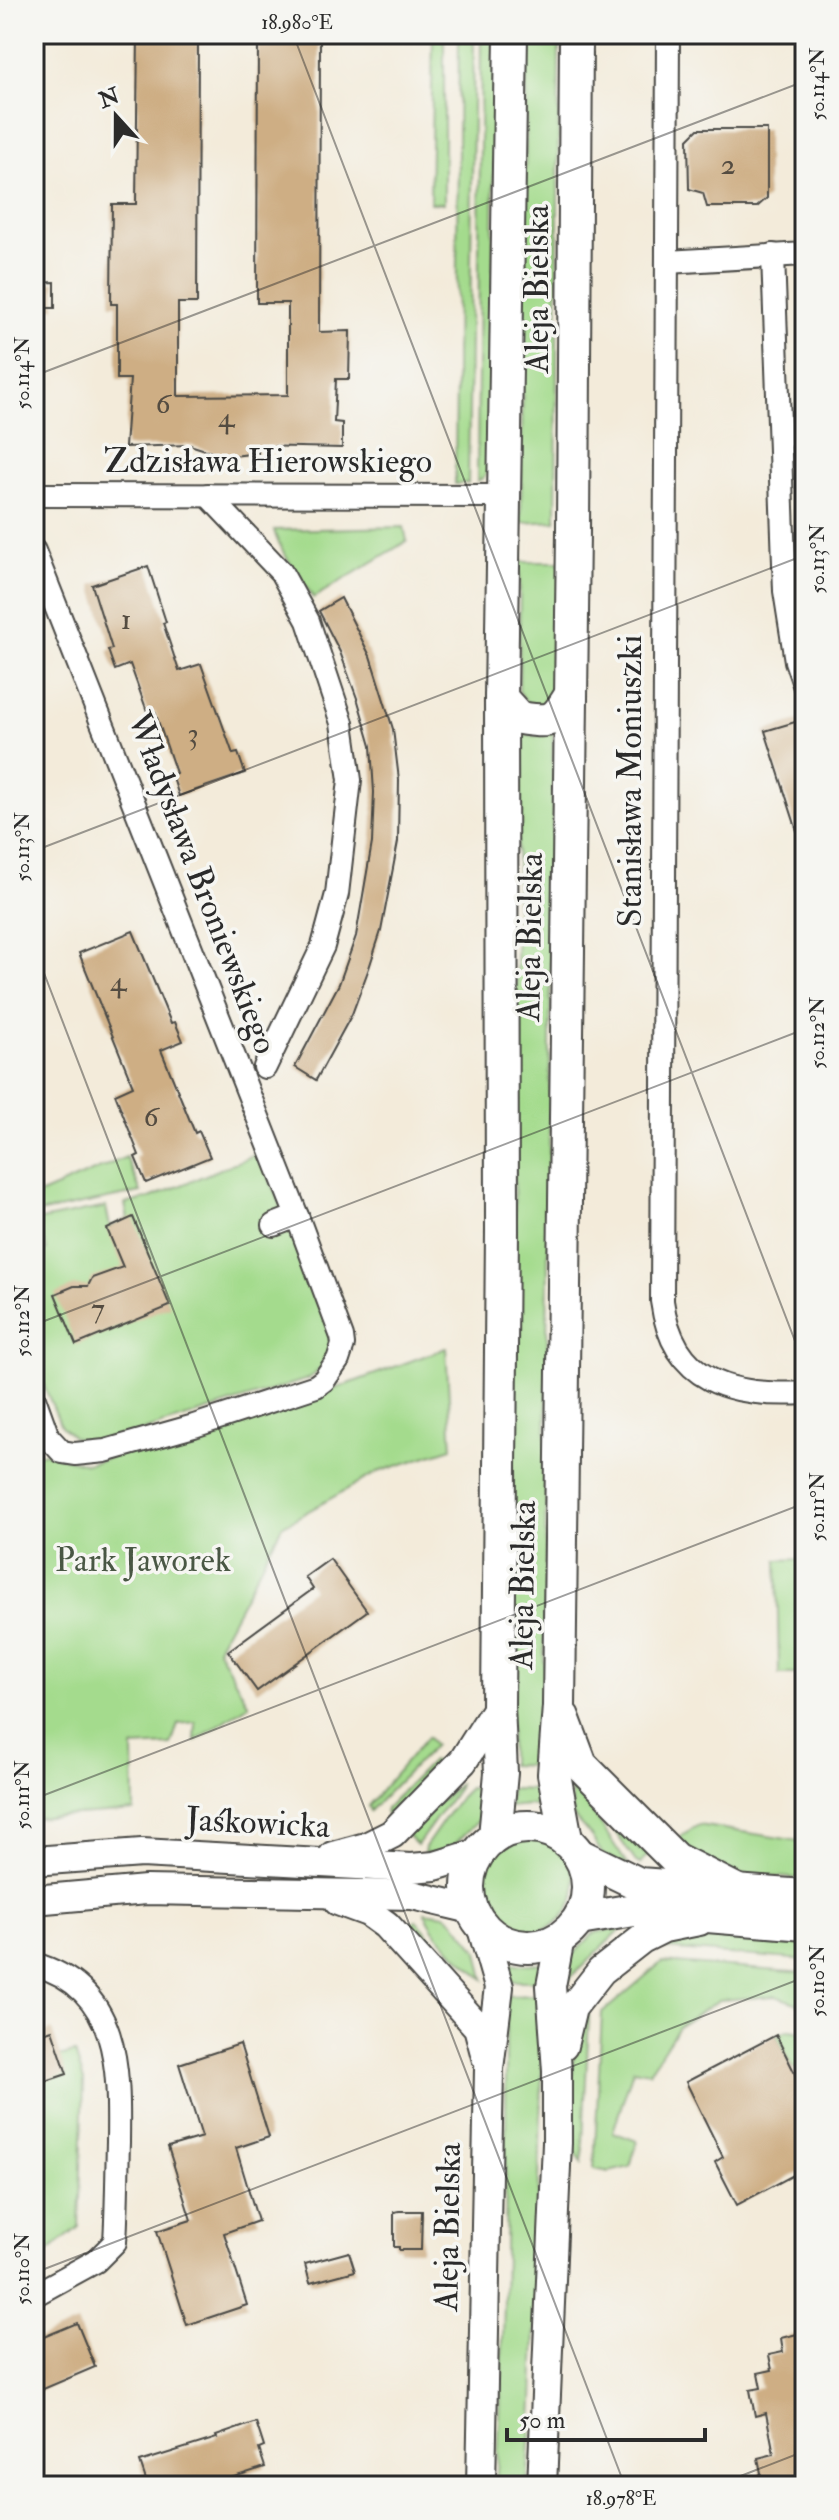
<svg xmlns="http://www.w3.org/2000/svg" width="839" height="2520" font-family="'IM FELL Double Pica',serif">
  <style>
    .green { fill: #a4db8d; stroke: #68835c; stroke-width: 2 }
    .building { fill: #ceae84 }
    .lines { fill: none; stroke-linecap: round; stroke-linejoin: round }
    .minor-casing { stroke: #494845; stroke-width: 26 }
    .tertiary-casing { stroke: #494845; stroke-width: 32 }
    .secondary-casing { stroke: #494845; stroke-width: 36 }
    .minor { stroke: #fff; stroke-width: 22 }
    .tertiary { stroke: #fff; stroke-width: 28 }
    .secondary { stroke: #fff; stroke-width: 32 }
    .ticks { fill: none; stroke: #2b2b2b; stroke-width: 2; stroke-opacity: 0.45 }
    .labels { text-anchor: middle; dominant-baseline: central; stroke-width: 7; stroke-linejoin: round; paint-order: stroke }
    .number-label { font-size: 30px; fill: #544c41 }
    .street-label { font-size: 34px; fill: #2b2b2b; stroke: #f6f6f2 }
    .park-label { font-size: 34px; fill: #495744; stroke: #f6f6f2 }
    .neatline { fill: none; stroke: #2b2b2b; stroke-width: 3 }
    .ticks-label { font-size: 20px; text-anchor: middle; fill: #2b2b2b }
  </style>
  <rect width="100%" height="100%" fill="#f6f6f2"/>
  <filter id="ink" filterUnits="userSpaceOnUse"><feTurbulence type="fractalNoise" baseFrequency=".0125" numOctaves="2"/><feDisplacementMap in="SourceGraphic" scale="16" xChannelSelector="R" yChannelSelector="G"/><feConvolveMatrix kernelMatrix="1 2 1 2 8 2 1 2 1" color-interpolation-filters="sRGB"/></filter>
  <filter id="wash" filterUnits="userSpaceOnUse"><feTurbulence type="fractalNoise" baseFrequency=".006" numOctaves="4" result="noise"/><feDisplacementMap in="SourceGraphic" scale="32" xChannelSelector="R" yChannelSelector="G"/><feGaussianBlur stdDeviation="1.8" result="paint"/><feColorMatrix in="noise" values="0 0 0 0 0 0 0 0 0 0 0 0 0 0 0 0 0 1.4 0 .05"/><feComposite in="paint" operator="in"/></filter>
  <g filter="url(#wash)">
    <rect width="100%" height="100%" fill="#f3ebda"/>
    <!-- green -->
    <g class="green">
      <path d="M433,34h11v169h-14z"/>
      <path d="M459,34h15l-6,449 -13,1z"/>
      <path d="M481,34h14l-4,433 -8,11 -6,3z"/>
      <path d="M527,34h32l-3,487 -35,2z"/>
      <path d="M404,527l3,14 -94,57c-12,-23 -33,-44 -39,-68z"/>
      <path d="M520,562h40l-2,128c-10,13 -14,16 -30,14l-9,-13z"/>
      <path d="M553,732l-10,1034 -33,-1 8,-1032 19,3z"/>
      <path d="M259,1153l72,171c5,23 -4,42 -23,55l-200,63 -20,1 -15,-6 -12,-11 -19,-45 -8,-21v-105l13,-5 -11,-29 70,-14 4,20 18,-8 -3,-15 25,-6z"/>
      <path d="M126,1157l15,35 -107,22v-17z"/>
      <path d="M446,1348l6,100 -74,24 -96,54 -65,122 32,57 -54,36 1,-19 -18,2 -7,21 -38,2 1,64 -100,7v-363l12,-2 41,11 226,-67z"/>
      <path d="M805,1559v115h-26l-2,-114z"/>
      <path d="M427,1737l8,8 -65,66 -2,-5z"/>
      <path d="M432,1761h6l7,8 -52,51 -8,-7 1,-5z"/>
      <path d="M459,1784l-1,4 -41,57 -12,-12z"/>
      <path d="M583,1786l68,65 -11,13 -4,-2z"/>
      <path d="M469,1788l23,1 -9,27 -36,36 -23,1 1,-6 35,-50z"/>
      <path d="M510,1789l33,1 5,18 -19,-3 -20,2z"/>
      <path d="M571,1790l11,6 47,71 -26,-12 -12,-19 -18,-20z"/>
      <path d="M699,1825l106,17v37l-83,-6 -47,-29 8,-10z"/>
      <circle cx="528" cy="1885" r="47"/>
      <path d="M425,1912l21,3 10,8 22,28 6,28c-21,-18 -49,-40 -59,-67z"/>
      <path d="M416,1920l41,47 2,12 -3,6 -52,-57z"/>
      <path d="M623,1927l-55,53 -3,1 2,-20 27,-28z"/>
      <path d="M671,1933l134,10v17l-141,-11 -8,-4z"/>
      <path d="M506,1962l11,3 28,-2 -1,18h-38z"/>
      <path d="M662,1962l143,11v33l-30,-10 -56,4 -41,27 -29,45 -16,-3 -20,63 24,9 -7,26 -21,5 -15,-3 8,-156z"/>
      <path d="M544,1995l-11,408 -6,83h-31c11,-163 10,-327 10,-490z"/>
      <path d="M587,2009l2,8 -7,145 -11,-16 3,-125z"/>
      <path d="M788,2030l17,2v41l-13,-6 -16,-32z"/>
      <path d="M75,2053l9,28 -5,146 -45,36v-200z"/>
    </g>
    <g id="blocks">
      <!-- building -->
      <g class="building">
        <path d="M138,34h60l-1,269h-19v93l110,-1v-92h-31l1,-269h62l-1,298 31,-1 -1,48h-13l-2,43 8,1v25l-84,-2v7l-25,3h-9l-34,-11 -65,2 5,-68h-13v-75h-6l1,-100h24z"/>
        <path d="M698,129h69v69l-10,9h-50l-4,-14 -14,-4 -1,-50z"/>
        <path d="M55,282v26h-21v-25z"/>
        <path d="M148,566l18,56 -3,1 16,48 22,-7 32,90 5,-1 7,20 -66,23 -7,-21 4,-2 -21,-61 -7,2 -18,-50 -15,6 -7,-20 4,-1 -20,-64z"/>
        <path d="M341,598l29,58 23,73 6,51 -1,62 -17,89 -12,37 -17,46 -36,66 -21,-13 44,-83 17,-48 16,-93 2,-51 -3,-46 -13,-45 -18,-49 -21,-41z"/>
        <path d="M805,719v121h-5l-35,-109z"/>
        <path d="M133,931l38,92 4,-1 8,19 -22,9 34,83 4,-2 11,26 -64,26 -11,-26 4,-2 -24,-61 18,-8 -54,-133z"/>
        <path d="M133,1217l37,89 -94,39 -21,-51 19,-8h14l4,-8 31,-11 -16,-38z"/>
        <path d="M330,1559l37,52 -110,80 -29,-40 85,-62 -8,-12z"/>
        <path d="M52,2030l15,44 -33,11v-49z"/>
        <path d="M776,2035l29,59v75l-68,36 -22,-43 8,-5 -37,-75z"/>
        <path d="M240,2044l29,93 -33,11 22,73 -34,12 23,72 -60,20 -30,-94 34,-11 -23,-73 34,-10 -23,-73z"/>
        <path d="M399,2211h23l-1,39h-22v-3h-5v-35z"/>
        <path d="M349,2252l6,19 -45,12 -5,-19z"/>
        <path d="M77,2323l18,44 -61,26v-52z"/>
        <path d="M805,2332v154h-53l9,-13 -3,-15 16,-4 -8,-41 -11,3 -5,-26 11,-2 -3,-15 14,-3 -3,-15 14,-3 -2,-14z"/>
        <path d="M256,2422l8,25 -5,2 6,18 -59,19h-58l-8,-24 77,-24 -1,-2z"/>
      </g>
    </g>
  </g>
  <g filter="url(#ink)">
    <use href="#blocks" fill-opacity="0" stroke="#494845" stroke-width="2"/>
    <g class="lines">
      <!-- minor casing -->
      <g class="minor-casing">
        <g id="minor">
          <path d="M668,34l-6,1267c11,82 70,96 143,92"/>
          <path d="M773,255l12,336 11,70 9,26"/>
          <path d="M667,262l138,-8"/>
          <path d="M34,495l469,1"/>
          <path d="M208,495l73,77 27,49 34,102 8,57 -13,114 -14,52 -58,121"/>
          <path d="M34,551l263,665 -23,9"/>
          <path d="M34,1398l14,39 14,15 13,2 30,-3 89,-25 122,-40 8,-6 14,-20 5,-15 -1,-8 -45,-121"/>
          <path d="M34,1964c86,25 85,104 84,178 -1,34 -1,67 -3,100l-19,19 -62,34"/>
        </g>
      </g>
      <!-- tertiary casing -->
      <g class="tertiary-casing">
        <g id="tertiary">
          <path d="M333,1856l33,-9 26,-13 71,-73 35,-55"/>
          <path d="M34,1861l108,-8 269,15 24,-2 42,-13"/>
          <path d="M34,1900l112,-10 266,5 59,14"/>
          <path d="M338,1901l30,11 18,13 92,102 8,30"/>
          <path d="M481,1925l18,62 -10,82 -8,417"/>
          <path d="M563,2046l9,-38 29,-37 41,-32 22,-11 35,-7"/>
          <path d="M542,2486l15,-343v-72l-6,-85 9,-48"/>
        </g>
      </g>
      <!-- secondary casing -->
      <g class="secondary-casing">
        <g id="secondary">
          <path d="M501,698l18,20c31,4 34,6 51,-22"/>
          <path d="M563,1717l18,48 94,94 63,32"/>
          <circle cx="528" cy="1887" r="60"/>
          <path d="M495,1836l6,-63 -3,-67 4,-476 -1,-532 10,-664"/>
          <path d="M566,1839l-12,-65 5,-68 14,-1175 3,-497"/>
          <path d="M579,1855l60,29 166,12"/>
          <path d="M579,1919l55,-9 171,14"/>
        </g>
      </g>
      <!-- minor -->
      <use href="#minor" class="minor"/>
      <!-- tertiary -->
      <use href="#tertiary" class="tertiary"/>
      <!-- secondary -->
      <use href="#secondary" class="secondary"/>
    </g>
  </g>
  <!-- ticks -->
  <path class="ticks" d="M293,34l512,1333M34,376l771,-295M34,851l771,-296M34,947l591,1539M34,1325l771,-296M34,1799l771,-296M34,2273l771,-296M715,2486l90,-35"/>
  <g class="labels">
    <!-- number labels -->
    <g class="number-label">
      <text x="728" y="164">2</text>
      <text x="163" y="403">6</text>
      <text x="226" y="417">4</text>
      <text x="126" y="619">1</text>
      <text x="193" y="733">3</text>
      <text x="118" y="981">4</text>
      <text x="151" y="1116">6</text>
      <text x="98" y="1308">7</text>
    </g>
    <!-- street labels -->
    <g class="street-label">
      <text transform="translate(537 289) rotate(-90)">Aleja Bielska</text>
      <text x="268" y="461">Zdzisława Hierowskiego</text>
      <text transform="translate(630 781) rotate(-90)">Stanisława Moniuszki</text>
      <text transform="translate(202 883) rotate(69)">Władysława Broniewskiego</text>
      <text transform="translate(530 937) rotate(-89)">Aleja Bielska</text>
      <text transform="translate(523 1585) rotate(-89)">Aleja Bielska</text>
      <text transform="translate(258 1823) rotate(3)">Jaśkowicka</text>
      <text transform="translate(448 2227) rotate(-89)">Aleja Bielska</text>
    </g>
    <!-- park labels -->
    <g class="park-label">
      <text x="143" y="1560">Park Jaworek</text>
    </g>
  </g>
  <!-- margin -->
  <rect width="839" height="2520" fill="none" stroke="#f6f6f2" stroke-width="88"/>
  <!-- north arrow -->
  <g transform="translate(116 116) rotate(339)" stroke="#f6f6f2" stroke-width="6" paint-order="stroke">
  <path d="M0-6L14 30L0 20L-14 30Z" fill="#2b2b2b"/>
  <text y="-12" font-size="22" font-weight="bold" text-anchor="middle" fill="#2b2b2b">N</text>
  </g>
  <!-- scale -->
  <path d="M507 2428v12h198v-12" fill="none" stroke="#2b2b2b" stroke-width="4"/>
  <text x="519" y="2428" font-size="24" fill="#2b2b2b" stroke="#f6f6f2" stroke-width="6" paint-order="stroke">50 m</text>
  <rect x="44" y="44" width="751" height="2432" class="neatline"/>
  <g class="ticks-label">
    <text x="297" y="29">18.980°E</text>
    <text transform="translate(817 84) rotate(-90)" y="7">50.114°N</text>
    <text transform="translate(22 373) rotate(-90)" y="7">50.114°N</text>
    <text transform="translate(817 559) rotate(-90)" y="7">50.113°N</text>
    <text transform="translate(22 847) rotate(-90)" y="7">50.113°N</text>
    <text transform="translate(817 1033) rotate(-90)" y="7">50.112°N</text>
    <text transform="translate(22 1321) rotate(-90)" y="7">50.112°N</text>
    <text transform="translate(817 1507) rotate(-90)" y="7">50.111°N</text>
    <text transform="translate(22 1795) rotate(-90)" y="7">50.111°N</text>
    <text transform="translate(817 1981) rotate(-90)" y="7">50.110°N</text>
    <text transform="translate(22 2269) rotate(-90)" y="7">50.110°N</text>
    <text x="621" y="2505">18.978°E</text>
  </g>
</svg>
